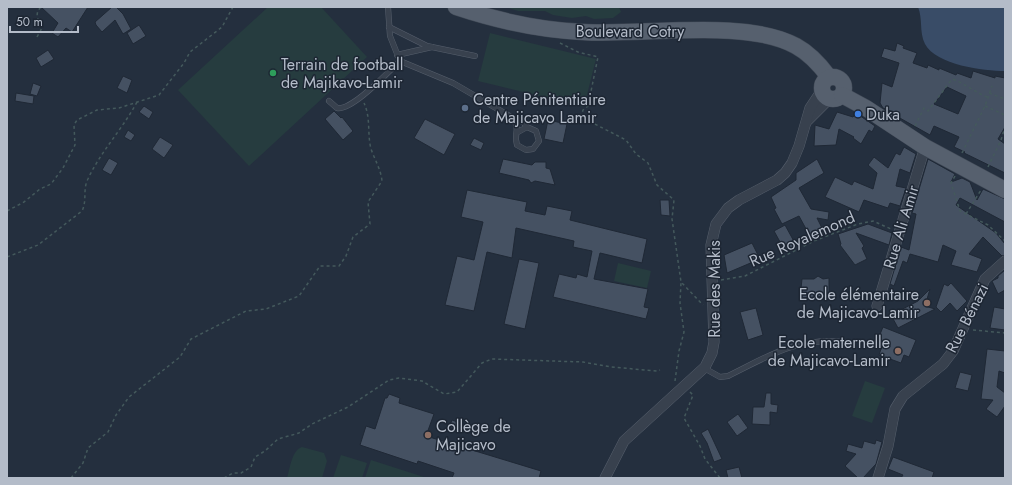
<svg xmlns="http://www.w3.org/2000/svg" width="1012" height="485" font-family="Jost,sans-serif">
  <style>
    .green { fill: #263c3f }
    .water { fill: #394c67 }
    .building { fill: #455162; stroke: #1f2835; fill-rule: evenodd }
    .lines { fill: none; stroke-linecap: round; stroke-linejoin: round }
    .service-casing { stroke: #565f6c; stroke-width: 6 }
    .minor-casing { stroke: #565f6c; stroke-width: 11 }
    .primary-casing { stroke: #414a57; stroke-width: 17 }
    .path { stroke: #44595c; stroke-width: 1.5; stroke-dasharray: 3 3; stroke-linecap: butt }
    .service { stroke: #38414e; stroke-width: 5 }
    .minor { stroke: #38414e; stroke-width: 10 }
    .primary { stroke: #56606e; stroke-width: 16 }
    .leisure-dot { fill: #2e9e5b; stroke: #1d2633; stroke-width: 1.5 }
    .service-dot { fill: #5c6f8a; stroke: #1d2633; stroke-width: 1.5 }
    .shop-dot { fill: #3f7fe0; stroke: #1d2633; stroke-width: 1.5 }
    .education-dot { fill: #8d6e63; stroke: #1d2633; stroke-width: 1.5 }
    .labels { text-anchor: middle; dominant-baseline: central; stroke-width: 3; stroke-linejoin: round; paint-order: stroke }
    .street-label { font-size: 16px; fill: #b4bcc9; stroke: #1d2633 }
    .poi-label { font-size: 16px; fill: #b4bcc9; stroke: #1d2633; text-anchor: start }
  </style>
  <rect width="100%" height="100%" fill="#242f3e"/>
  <!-- green -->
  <g class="green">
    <path d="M268,7h53l46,50 -118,109 -71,-76z"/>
    <path d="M506,7h113l2,5 -8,6 -19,1 -8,-3 -14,2 -19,-3 -8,-4h-27z"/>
    <path d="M490,33l106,26 -12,48 -106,-26z"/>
    <path d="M618,263l33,8 -4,17 -33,-7z"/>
    <path d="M865,381l20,7 -13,35 -20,-7z"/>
    <path d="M302,447l22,6 3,8 -5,17h-35c3,-10 5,-28 15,-31z"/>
    <path d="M341,455l26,8 -5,15h-29z"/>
    <path d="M371,460l56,18h-62z"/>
  </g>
  <!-- water -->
  <path class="water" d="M918,7h87v64c-21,0 -69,-6 -80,-27 -6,-12 -2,-25 -7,-37z"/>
  <!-- building -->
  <g class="building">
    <path d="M41,7h47l-16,25 -6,-4 -8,9 -6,-4 6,-10z"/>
    <path d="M112,7h4l7,7 8,15 -8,5 -8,-14 -13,12 -6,-7 -1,-3z"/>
    <path d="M139,25l7,11 -13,8 -6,-11z"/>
    <path d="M897,43l7,3 -1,2 14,5 -4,10 14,5 1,-3 11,5v-2l17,7 1,-2 14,5 2,-7 22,7v-2l10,2v49l-7,12 7,5v29l-41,-20 1,-1 -11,-5 5,-10 -25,-11 -4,9 -32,-18 2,-2 -17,-7 -3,-5 2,-20 10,4 7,-24 -18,-6 3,-9 11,3zM947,87l19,9 -8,18 -24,-10z"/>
    <path d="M48,50l6,9 -13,8 -5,-9z"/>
    <path d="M123,76l9,4 -5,13 -10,-5z"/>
    <path d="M33,83l8,3 -4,10 -7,-2z"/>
    <path d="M16,93l18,3 -1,8 -18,-3z"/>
    <path d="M144,106l9,6 -4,7 -10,-7z"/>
    <path d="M334,111l7,7 1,-1 11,14 -10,9 -18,-21z"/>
    <path d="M837,112l16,5 3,-4 19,13 -3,6 -3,-2 -8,14 -8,-6 1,-1 -15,-8 -3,16 -22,1 1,-21 14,4z"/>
    <path d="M425,119l30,15 -11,21 -30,-17z"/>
    <path d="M548,120l19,4 -4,19 -19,-4z"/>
    <path d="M128,130l7,5 -4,6 -7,-4z"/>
    <path d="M160,137l13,8 -9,13 -12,-9z"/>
    <path d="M474,138l10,5 -3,7 -11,-5z"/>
    <path d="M904,147l12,7 -6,19 -10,-4 -4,17 10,2 -6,18 -10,-3 -2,5 -24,-8 -5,12 -34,-15 10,-20 17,8 2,-4 19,8 4,-16 -9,-8 6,-8 14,11 8,-15 4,2z"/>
    <path d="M109,158l9,5 -7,12 -9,-5z"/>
    <path d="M503,159l29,6 3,-3h11v6l4,1 5,16 -20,-4 -4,2 -2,-3 -30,-7z"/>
    <path d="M817,159l7,14 -25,15 12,21 18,3 -1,8 -11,-2 8,16 -6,4 -2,-3 -6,3 -12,-22 -17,8 -8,-15 2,-1 -5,-11 25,-17v-7z"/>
    <path d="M928,159l27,15 -4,8 11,-4 8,4 7,18 6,-11 22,10v23l-45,-24 -4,7 40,28 9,11v11l-3,1 -19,-19 -14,17 13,5 -5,13 -26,-7 5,-14 -13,-6 -5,17 -28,-8 -3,9 -4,-2 -9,25 -4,-2 11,-37 8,3 7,-36 -4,-1z"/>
    <path d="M467,190l60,12 -2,9 20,4 2,-9 25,5 -2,9 77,19 -5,24 -42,-10 -6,26 54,10 -4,18 5,1 -3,11 -93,-22 6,-23 17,4 1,-4 10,3 5,-26 -19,-4 1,-6 -58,-13 -4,30 -25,-6 -13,59 -29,-6 12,-49 17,4 9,-38 -22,-5z"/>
    <path d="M660,200h9l1,16 -9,-1z"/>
    <path d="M868,224l24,9 -3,12 -33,-12 8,13 -2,2 5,11 -12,6 -15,-20 1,-1 -3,-10z"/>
    <path d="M785,225l11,20 -11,6 -11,-20z"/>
    <path d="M752,243l8,16 -33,14 -3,-18z"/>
    <path d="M519,259l20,4 -14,66 -21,-5z"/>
    <path d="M1005,270v20l-7,4 -6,-13 6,-3v-2z"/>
    <path d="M818,276l5,3 6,-1v18l-29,2 2,-19h12z"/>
    <path d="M951,283l16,18 -10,10 -7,-8 -9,9 -5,-5 8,-23 4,2z"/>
    <path d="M930,289l-5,17 10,3 -37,19 -7,-13 27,-14z"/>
    <path d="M994,307l11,2v21l-15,-2z"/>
    <path d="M756,308l7,27 -15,5 -8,-28z"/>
    <path d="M883,327l33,13 -7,17 -5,-2 -3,8 -22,-8 3,-9 -6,-2z"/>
    <path d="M987,349l18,2v22l-6,-2 -2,16 8,6v13l-8,11 -11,-8 7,-9 -12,-1z"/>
    <path d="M960,372l12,3 -4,16 -13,-3z"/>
    <path d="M766,393h5v11l7,1 -1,8 -7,-1v13l-18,-1 1,-17h11z"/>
    <path d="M389,394l11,4 -1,5 35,11 -8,22 115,35 -2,7h-87l2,-5 -36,-12 -1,3 -57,-19 6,-19 9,3 10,-31h2z"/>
    <path d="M738,414l10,14 -11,8 -10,-14z"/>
    <path d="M452,420l19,7 -2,7 -20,-7z"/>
    <path d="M708,429l14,30 -8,3 -7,-19 -6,-10z"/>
    <path d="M876,440l6,2 -6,22 -13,14h-5l-13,-12 11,-12 -10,-3 2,-7 14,4 2,-7 11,3z"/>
    <path d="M893,457l41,15 -2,6h-31l2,-3 -15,-6z"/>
    <path d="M739,467l3,11h-14l-2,-8z"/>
  </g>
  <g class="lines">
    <!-- service casing -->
    <g class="service-casing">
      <g id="service">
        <path d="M388,7l2,29 10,25"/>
        <path d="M389,27l38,19 48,10"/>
        <path d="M397,55l35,-8"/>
        <path d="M400,61l53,22 60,35"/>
        <path d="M329,101l8,7c15,3 51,-36 63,-47"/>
        <path d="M518,132l9,-5 9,4 3,10 -6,8 -7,1 -9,-5c-4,-12 4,-13 -4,-27l10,4 4,5"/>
        <path d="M704,368l16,9 8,-1c41,-20 68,-39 116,-34"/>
      </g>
    </g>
    <!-- minor casing -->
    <g class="minor-casing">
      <g id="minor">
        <path d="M807,121l22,-22"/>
        <path d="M877,306l48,-159"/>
        <path d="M605,478l19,-37 81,-74 7,-14 2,-11 -3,-97 5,-21 12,-16 11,-8 38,-20 8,-7 7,-10 7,-17 11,-38 12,-18"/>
        <path d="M878,478l10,-32 7,-37 8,-13 40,-32 10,-13 32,-72 20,-18"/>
      </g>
    </g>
    <!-- primary casing -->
    <g class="primary-casing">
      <g id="primary">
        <path d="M456,7c42,14 83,23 127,25 59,4 163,-14 213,14 13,7 24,19 33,31"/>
        <circle cx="833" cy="88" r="11"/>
        <path d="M842,95l24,13 59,39 80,43"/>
      </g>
    </g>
    <!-- path -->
    <g class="path">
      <path d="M37,37l5,-9c-4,-8 -8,-14 -1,-21"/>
      <path d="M560,43l18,9 20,5 -10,49 -5,4 -2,7 45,23 10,14 12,9 9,22 17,15 -2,19 9,63 22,23"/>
      <path d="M989,93l16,6"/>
      <path d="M985,106l20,9"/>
      <path d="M915,126l9,-18 4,3 24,-32c14,5 21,12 35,18"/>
      <path d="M962,153l23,-47 7,-20"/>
      <path d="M988,167l13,-27 4,-13"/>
      <path d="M955,176l-4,7 9,28 28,14 17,16"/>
      <path d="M7,211l17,-9 16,-13 11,-5 12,-16 12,-23 -1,-20 3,-5 20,-10 22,-2 40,-13 25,-32 6,-11 32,-25 11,-20"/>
      <path d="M966,214l15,-24"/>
      <path d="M7,257l31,-12 44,-34c5,-10 1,-20 5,-30 13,-29 35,-51 50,-79"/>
      <path d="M721,280l24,-4 69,-35 44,-17 15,-3 18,8"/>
      <path d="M973,330l32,3"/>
      <path d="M675,381l4,-30 5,-19 -4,-29 1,-21"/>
      <path d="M690,392l3,3 -9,23 16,28 5,13 15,19"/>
      <path d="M71,478l12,-15 5,-15 20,-16 8,-17 13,-18 51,-40 11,-18 55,-28 20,-2 33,-13 21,-30h19l7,-10 7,-19 17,-13 -2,-22 14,-21c-1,-11 -7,-21 -11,-32 -4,-16 0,-31 -7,-46"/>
      <path d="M224,478l9,-5h8l10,-6 4,-10 10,-6 13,-12 21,-6 13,-9 36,-17 41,-27 10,-2 23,3 22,13 13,-2 25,-29 10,-4 91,3 28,5 46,4 3,-1"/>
    </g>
    <!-- service -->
    <use href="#service" class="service"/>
    <!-- minor -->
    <use href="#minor" class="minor"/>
    <!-- primary -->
    <use href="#primary" class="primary"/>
  </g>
  <!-- markers -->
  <circle class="leisure-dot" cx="273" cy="73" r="4"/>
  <circle class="service-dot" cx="465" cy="108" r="4"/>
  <circle class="shop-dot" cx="858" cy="114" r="4"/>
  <g class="education-dot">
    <circle cx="927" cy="303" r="4"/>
    <circle cx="898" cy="351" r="4"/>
    <circle cx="428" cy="435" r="4"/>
  </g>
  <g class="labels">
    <!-- street labels -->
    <g class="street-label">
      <text x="630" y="31">Boulevard Cotry</text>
      <text transform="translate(901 227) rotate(-73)">Rue Ali Amir</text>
      <text transform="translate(802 239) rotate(-24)">Rue Royalemond</text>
      <text transform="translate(714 289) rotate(-90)">Rue des Makis</text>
      <text transform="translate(967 318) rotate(-63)">Rue Bénazi</text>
    </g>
    <!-- poi labels -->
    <g class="poi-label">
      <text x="281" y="64">Terrain de football<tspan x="281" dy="18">de Majikavo-Lamir</tspan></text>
      <text x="473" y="99">Centre Pénitentiaire<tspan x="473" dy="18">de Majicavo Lamir</tspan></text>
      <text x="866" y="114">Duka</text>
      <text x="919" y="294" text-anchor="end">Ecole élémentaire<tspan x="919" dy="18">de Majicavo-Lamir</tspan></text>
      <text x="890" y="342" text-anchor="end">Ecole maternelle<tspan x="890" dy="18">de Majicavo-Lamir</tspan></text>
      <text x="436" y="426">Collège de<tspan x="436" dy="18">Majicavo</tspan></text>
    </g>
  </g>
  <!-- border -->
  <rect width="1012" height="485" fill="none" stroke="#b4bcc9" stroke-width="16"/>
  <!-- scale -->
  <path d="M10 26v6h68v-6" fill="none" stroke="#b4bcc9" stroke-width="2"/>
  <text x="16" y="26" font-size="12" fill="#b4bcc9" stroke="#1d2633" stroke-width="3" paint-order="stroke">50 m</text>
</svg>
